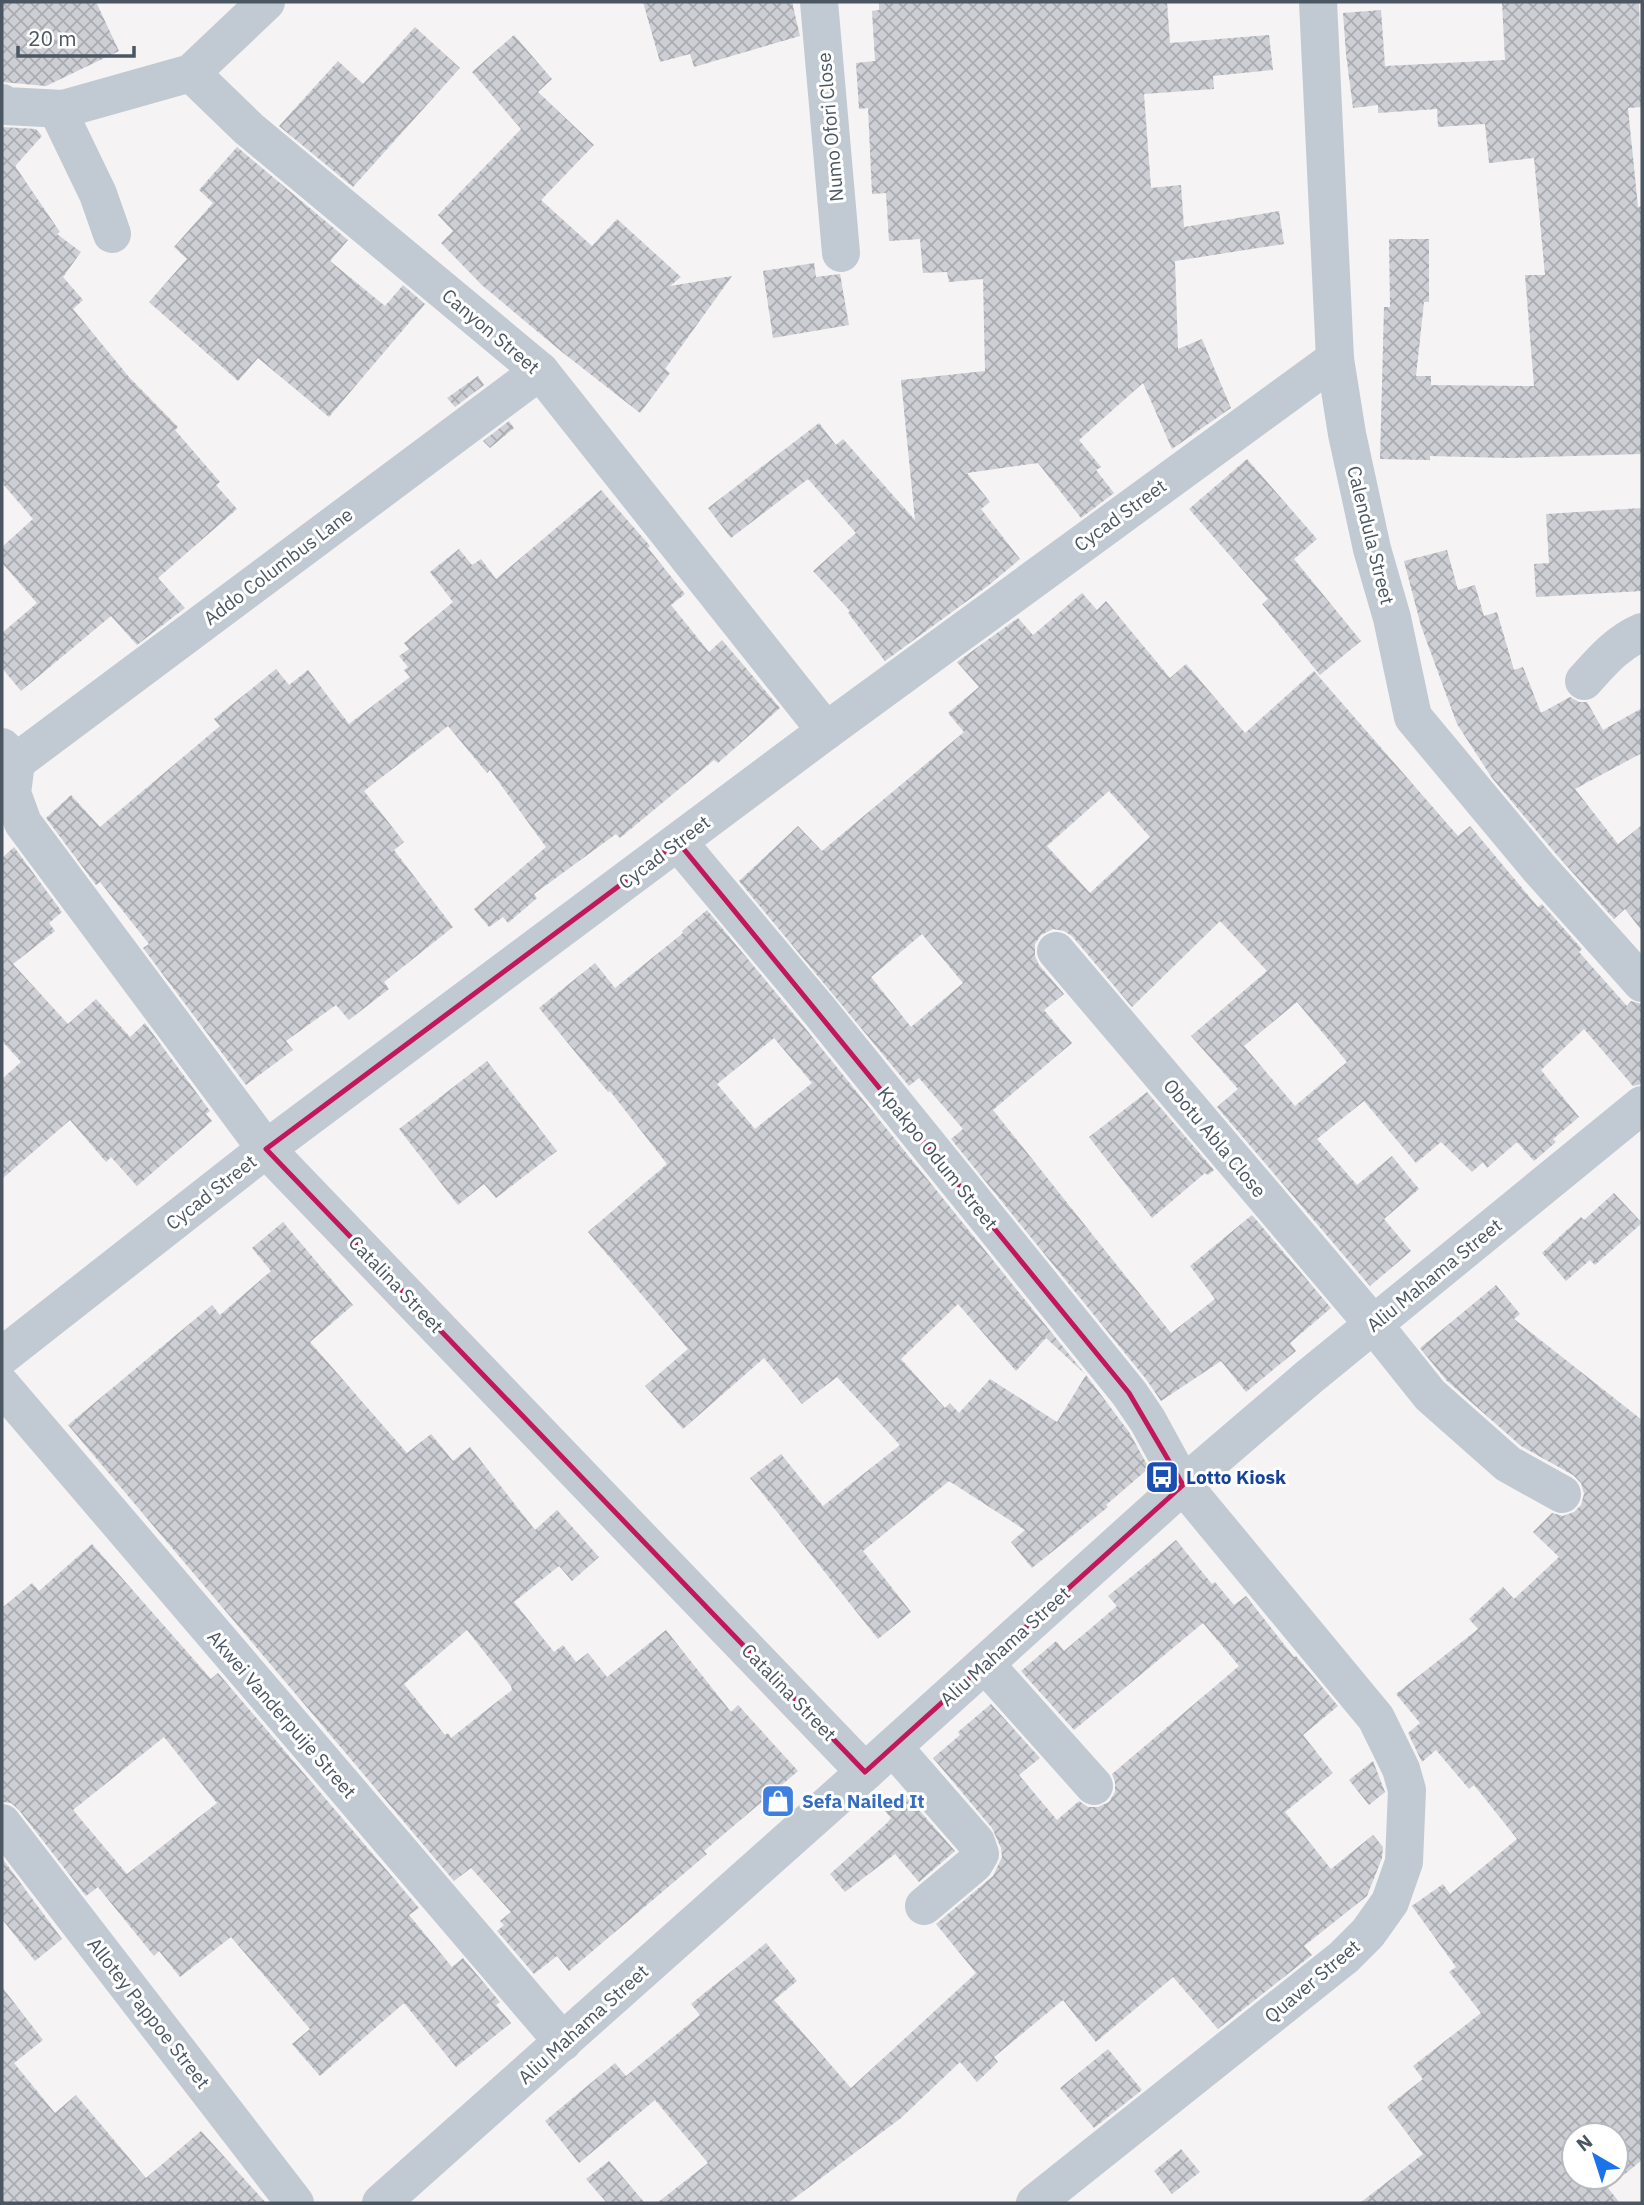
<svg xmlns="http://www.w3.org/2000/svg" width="1644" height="2205" font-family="'IBM Plex Sans',sans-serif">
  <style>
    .building { fill: url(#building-cross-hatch); fill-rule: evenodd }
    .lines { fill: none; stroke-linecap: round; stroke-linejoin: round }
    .minor { stroke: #c1cad2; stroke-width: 38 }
    .marked { fill: none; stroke: #c2185b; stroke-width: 5; stroke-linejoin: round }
    .labels { text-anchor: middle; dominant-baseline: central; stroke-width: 6; stroke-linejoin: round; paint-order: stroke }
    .street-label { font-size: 19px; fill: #4a5661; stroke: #fff }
    .transit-label { font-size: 19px; font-weight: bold; fill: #164399; stroke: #fff; text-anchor: start }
    .shop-label { font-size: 19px; font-weight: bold; fill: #366cbe; stroke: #fff; text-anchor: start }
  </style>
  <defs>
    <pattern id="building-cross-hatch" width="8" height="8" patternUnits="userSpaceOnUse" patternTransform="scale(1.75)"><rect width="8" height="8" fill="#cdcfd5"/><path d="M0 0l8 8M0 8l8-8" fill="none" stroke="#a8abb0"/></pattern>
  </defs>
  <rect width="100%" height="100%" fill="#f5f3f3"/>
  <!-- building -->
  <g class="building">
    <path d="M2,2h94l23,49 -73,35 -44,-4z"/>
    <path d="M643,2h149l8,34 -106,31 -4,-13 -30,8z"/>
    <path d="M879,2h288l3,41 99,-8 4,35 -60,6 1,13 -70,5 7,94 30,-3 3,42 95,-16 5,33 -109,17 3,88 24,-10 29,69 -59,41 -29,-66 -64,57 22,27 -5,3 18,23 -33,25 -43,-55 -71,10 23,29 -9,7 39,50 -31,26 -104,76 -37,-48 2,-2 -37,-40 43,-38 -48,-54 -77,59 -23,-30 111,-85 17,22 7,-6 72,81 -14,-140 84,-9 -2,-92 -34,3 -2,-10 -24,1 -3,-34 -31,2 -3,-48 -14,1 -4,-86 -9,1 -3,-46 19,-2 -3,-50 7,-1z"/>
    <path d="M1502,2h137l3,105 -14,1 10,99 4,-1v248l-132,4 -80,-2v4l-50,-1 4,-152h6l-1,-68h40v63h-5l-8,74h15v9l103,1 -9,-111h20l-11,-117 -45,5 -4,-39 -47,3 -1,-18 -59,4v-8l-25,3 -7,-54 -3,-41 38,-3 4,56 120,-6z"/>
    <path d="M415,27l45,41 -107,119 -74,-61 59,-65 25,23z"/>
    <path d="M514,35l38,44 -14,13 56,53 -53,55 51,46 25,-27 64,58 -11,9 62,-10 -67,93 5,4 -30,40 -78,-61 -79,-66 -42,-43 12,-12 -15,-16 83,-86 -49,-57z"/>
    <path d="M2,127l34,2 6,7 -27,30 45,66 -3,2 24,18 -18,25 20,23 -10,9 56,68 49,50 -3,3 45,52 -4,3 21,24 -79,69 27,30 -48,37 -26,-29 -90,75 -19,-23v-35l35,-30 -35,-40v-16l31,-28 -31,-36z"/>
    <path d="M237,147l111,93 -18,21 55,45 18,-21 22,19 -96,113 -71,-59 -20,23 -89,-79 38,-43 -13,-12 39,-44 -14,-13z"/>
    <path d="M814,263l2,14 24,-3 9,51 -76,13 -10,-67z"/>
    <path d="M478,376l6,9 -29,22 -8,-9z"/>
    <path d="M509,421l5,7 -24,20 -7,-7z"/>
    <path d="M1247,459l70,80 -23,20 67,82 -41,34 -58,-71 6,-5 -79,-90z"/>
    <path d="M601,490l49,56 -2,2 37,46 -14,11 38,47 13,-12 58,68 -62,55 -4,-3 -94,78 -4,-4 -82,60 3,4 -29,25 -5,-6 -14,10 -15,-18 72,-62 -56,-77 -3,3 -39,-47 -84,65 40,51 -10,8 59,77 -69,55 5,7 -40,31 -13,-15 -50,36 7,9 -47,35 -103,-137 6,-4 -49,-62 -4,3 -50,-67 25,-23 29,32 120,-101 -6,-7 62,-50 13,16 19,-15 41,54 61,-47 -6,-7 4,-3 -9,-11 10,-7 -5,-6 49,-41 -23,-30 29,-23 13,16 9,-6 15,20z"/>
    <path d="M1642,508v83l-106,6 -2,-33 15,-1 -3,-49z"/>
    <path d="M1447,550l11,40 17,-5 9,31 13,-4 17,58 9,-3 18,46 29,-16 9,5h8l16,28 39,-22v45l-67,36 43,55 24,-19v106l-17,-22 -11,10 -58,-65 -64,-76 -35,-54 -36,-98 -17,-65z"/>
    <path d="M1082,593l15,17 9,-9 64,77 16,-14 59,69 69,-62 144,165 12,-10 68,81 4,-3 40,45 -3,3 48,54 4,-5 11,3v80l-9,2 -49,-57 -43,41 38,47 -26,22 3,3 -22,19 -17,-19 -30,26 -4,-6 -11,10 -31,-30 -25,21 -52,-62 -47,38 40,46 35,-29 27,33 -35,30 27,32 -41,35 -153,-179 21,-18 -47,-53 76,-65 -47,-50 -88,86 -60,-71 -8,-5 -11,-2 -12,6 -6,9v12l4,9 25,29 -20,16 28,33 -79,67 178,223 44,-34 -25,-33 62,-51 79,93 -41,35 6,8 -50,41 -25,-31 -60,40 -15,-22 -195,-240 12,-10 -44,-51 -10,8 -170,-205 59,-55 24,25 142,-119 -16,-19 31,-26 -22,-25 61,-44 15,17zM1109,791l41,46 -60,56 -43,-47zM922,934l41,49 -52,44 -40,-50zM1297,1002l50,60 -52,44 -51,-60z"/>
    <path d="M14,847l48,65 -13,11 6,8 -42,33 55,60 28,-25 34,38 15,-14 65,88 -4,3 6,7 -75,65 -26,-29 -5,5 -36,-42 -68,59v-100l19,-17 -19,-21v-183z"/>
    <path d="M707,910l94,113 284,351 -39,-36 -30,33 -58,-67 -57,55 44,49 5,-5 9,10 31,-34 67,43 29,-47 43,57 20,36 -43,37 2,2 -76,61 -21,-26 14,-12 -76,-49 -86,70 48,61 -33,27 -128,-161 31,-24 42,52 77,-61 -63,-68 -35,27 -38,-46 -81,71 -38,-43 43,-37 -100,-117 79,-68 -57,-73 -2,1 -69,-84 56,-45 20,25 68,-55 -1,-2zM774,1038l38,45 -57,46 -38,-45z"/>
    <path d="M487,1061l70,90 -61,47 -12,-14 -26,21 -59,-76z"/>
    <path d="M1147,1092l67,78 -6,5 -3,-2 -53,45 -63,-81z"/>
    <path d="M1614,1193l28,30 -47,42 -5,-5 -24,21 -24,-28 39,-36 3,3z"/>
    <path d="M283,1222l70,83 -43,37 97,111 24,-19 22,27 17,-14 65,83 22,-20 42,47 -27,24 -13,-15 -45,36 40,50 9,-7 13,17 12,-9 19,24 59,-47 65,82 7,-7 60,66 -94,80 3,3 -138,117 -12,-15 -23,18 -37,-43 7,-6 -4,-4 11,-9 -40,-44 -17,13 -386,-456 144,-120 8,10 51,-44 -19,-23zM467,1630l44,56 1,4 -61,48 -3,-5 -3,2 -41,-51z"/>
    <path d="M1496,1285l24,29 -6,5 128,101v740l-34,28 12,15h-260l63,-49 -36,-47 36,-28 -10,-13 68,-53 -32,-41 7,-5 -44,-61 31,-22 7,10 67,-55 -43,-54 -5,4 -33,-39 -14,12 -14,-29 12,-10 -24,-29 82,-65 -9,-10 34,-32 11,12 45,-42 -26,-25 19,-19 11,3 11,-4 7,-7 3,-11 -3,-11 -8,-8 -52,-29 -75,-66 -26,-32zM1574,2135h42v42h-42z"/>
    <path d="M1176,1540l36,44 3,-2 19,23 12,-9 48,61 2,-1 42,50 -35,29 30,38 -48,39 46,57 42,-34 10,12 -1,11 -15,38 -63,50 8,9 -94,74 -45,-52 -77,65 -33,-42 -69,57 4,5 -21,20 -17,-20 -59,56 -113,85h-131l51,-40 -53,-63 -76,63 -34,-42 70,-58 11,13 74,-61 -9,-11 75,-61 31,38 -23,19 77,88 125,-115 -40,-49 57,-48 9,-19 -1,-9 -9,-20 -59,-70 27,-23 -2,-3 33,-28 49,54 -21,17 38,45 22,-19 9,6h10l11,-5 6,-10v-10l-3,-8 127,-108 -36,-43 -129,107 -53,-59 35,-30 8,10 53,-45 -9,-10z"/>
    <path d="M92,1544l119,135 7,-6 201,235 -10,7 43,52 11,-9 37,44 -4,3 15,18 -55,44 -52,-64 -84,73 -28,-32 18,-15 -79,-92 -51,40 -21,-26 -5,5 -56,-69 -12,9 -67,-86 -8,-7 -9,-1v-194l30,-25 7,8zM164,1737l53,66 -90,71 -54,-64z"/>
    <path d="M1373,1761l12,31 -16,13 -20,-25z"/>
    <path d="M905,1794l50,57 -36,31 -24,-28 -50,38 -15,-18 57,-51 4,-5 -6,-7z"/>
    <path d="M2,1858l60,81 -27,22 -33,-42z"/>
    <path d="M2,1987l41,53 -29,23 41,50 21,-18 70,83 55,-47 65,72h-264z"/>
    <path d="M1108,2049l34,41 -48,38 -34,-40z"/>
    <path d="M1181,2149l19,23 -28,22 -18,-23z"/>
    <path d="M609,2161l36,42h-38l-21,-24z"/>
  </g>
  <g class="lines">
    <!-- minor -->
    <g class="minor">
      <path d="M819,2l22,251"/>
      <path d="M1318,2l17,357 12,75 25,115 20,69 21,99 126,151 103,115"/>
      <path d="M191,73l58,56 291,242 286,360"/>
      <path d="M2,103l4,3 57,3 128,-36 75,-71"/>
      <path d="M57,109l41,85 14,40"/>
      <path d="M1584,681c18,-20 33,-38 58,-49"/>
      <path d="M2,747l14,15 -4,31 11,30 243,326 599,623"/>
      <path d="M16,762l524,-391"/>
      <path d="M678,842l140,167 311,384 19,28 35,64 193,233 25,51 6,21 -3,72 -14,40 -22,31 -24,24 -309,246"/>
      <path d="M1056,951l318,374 56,70 78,69 54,30"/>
      <path d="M2,1356l264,-207 560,-418 509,-372"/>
      <path d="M2,1386l561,656"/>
      <path d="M985,1664l109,122"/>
      <path d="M893,1747l83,95 4,12 -6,10 -50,42"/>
      <path d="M2,1823l293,380"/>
      <path d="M381,2203l484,-431 318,-287 126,-108 333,-272"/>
    </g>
  </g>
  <!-- marked area -->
  <path class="marked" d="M678,842l451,551 54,92 -318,287 -599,-623z"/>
  <!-- icons -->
  <defs>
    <g id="bus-square" transform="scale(1.75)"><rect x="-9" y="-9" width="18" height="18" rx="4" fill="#1a4fb4" stroke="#fff"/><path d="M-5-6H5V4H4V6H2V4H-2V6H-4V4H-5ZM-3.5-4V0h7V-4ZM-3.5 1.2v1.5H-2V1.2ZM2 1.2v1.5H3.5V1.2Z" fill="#fff"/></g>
    <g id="shop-square" transform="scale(1.75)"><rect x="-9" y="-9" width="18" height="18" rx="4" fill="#3f7fe0" stroke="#fff"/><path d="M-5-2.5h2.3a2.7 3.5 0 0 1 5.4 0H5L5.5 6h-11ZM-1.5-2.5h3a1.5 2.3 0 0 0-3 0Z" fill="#fff"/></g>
  </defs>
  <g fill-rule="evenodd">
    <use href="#bus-square" x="1162" y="1477"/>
    <use href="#shop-square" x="778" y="1801"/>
  </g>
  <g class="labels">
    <!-- street labels -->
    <g class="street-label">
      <text transform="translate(830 127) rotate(-95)">Numo Ofori Close</text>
      <text transform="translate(491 331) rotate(40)">Canyon Street</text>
      <text transform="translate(1120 515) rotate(-36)">Cycad Street</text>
      <text transform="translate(1371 535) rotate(76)">Calendula Street</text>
      <text transform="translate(278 566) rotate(-37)">Addo Columbus Lane</text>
      <text transform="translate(664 852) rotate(-37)">Cycad Street</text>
      <text transform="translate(1215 1138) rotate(50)">Obotu Abla Close</text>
      <text transform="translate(938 1158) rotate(51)">Kpakpo Odum Street</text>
      <text transform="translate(211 1192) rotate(-38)">Cycad Street</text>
      <text transform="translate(1434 1275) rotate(-39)">Aliu Mahama Street</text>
      <text transform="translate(396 1284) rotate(46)">Catalina Street</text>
      <text transform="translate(1005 1646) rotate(-42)">Aliu Mahama Street</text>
      <text transform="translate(789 1692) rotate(46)">Catalina Street</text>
      <text transform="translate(282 1714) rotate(49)">Akwei Vanderpuije Street</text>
      <text transform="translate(1312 1981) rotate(-40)">Quaver Street</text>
      <text transform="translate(149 2013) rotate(52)">Allotey Pappoe Street</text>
      <text transform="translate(583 2024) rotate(-42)">Aliu Mahama Street</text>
    </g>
    <!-- transit labels -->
    <g class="transit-label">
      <text x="1186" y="1477">Lotto Kiosk</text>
    </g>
    <!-- shop labels -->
    <g class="shop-label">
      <text x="802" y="1801">Sefa Nailed It</text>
    </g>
  </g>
  <!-- border -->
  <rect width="1644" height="2205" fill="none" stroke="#4a5661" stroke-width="7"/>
  <!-- north arrow -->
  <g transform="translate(1595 2156) rotate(321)"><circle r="33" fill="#ffffff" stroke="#b7bbc0" stroke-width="2"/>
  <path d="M0-5L12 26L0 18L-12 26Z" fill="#1a73e8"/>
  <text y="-10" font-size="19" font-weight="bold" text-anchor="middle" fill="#4a5661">N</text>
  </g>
  <!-- scale -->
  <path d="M18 46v10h116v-10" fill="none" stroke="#4a5661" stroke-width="3.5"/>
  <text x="28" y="46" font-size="21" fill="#4a5661" stroke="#ffffff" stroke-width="5" paint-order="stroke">20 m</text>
</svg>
